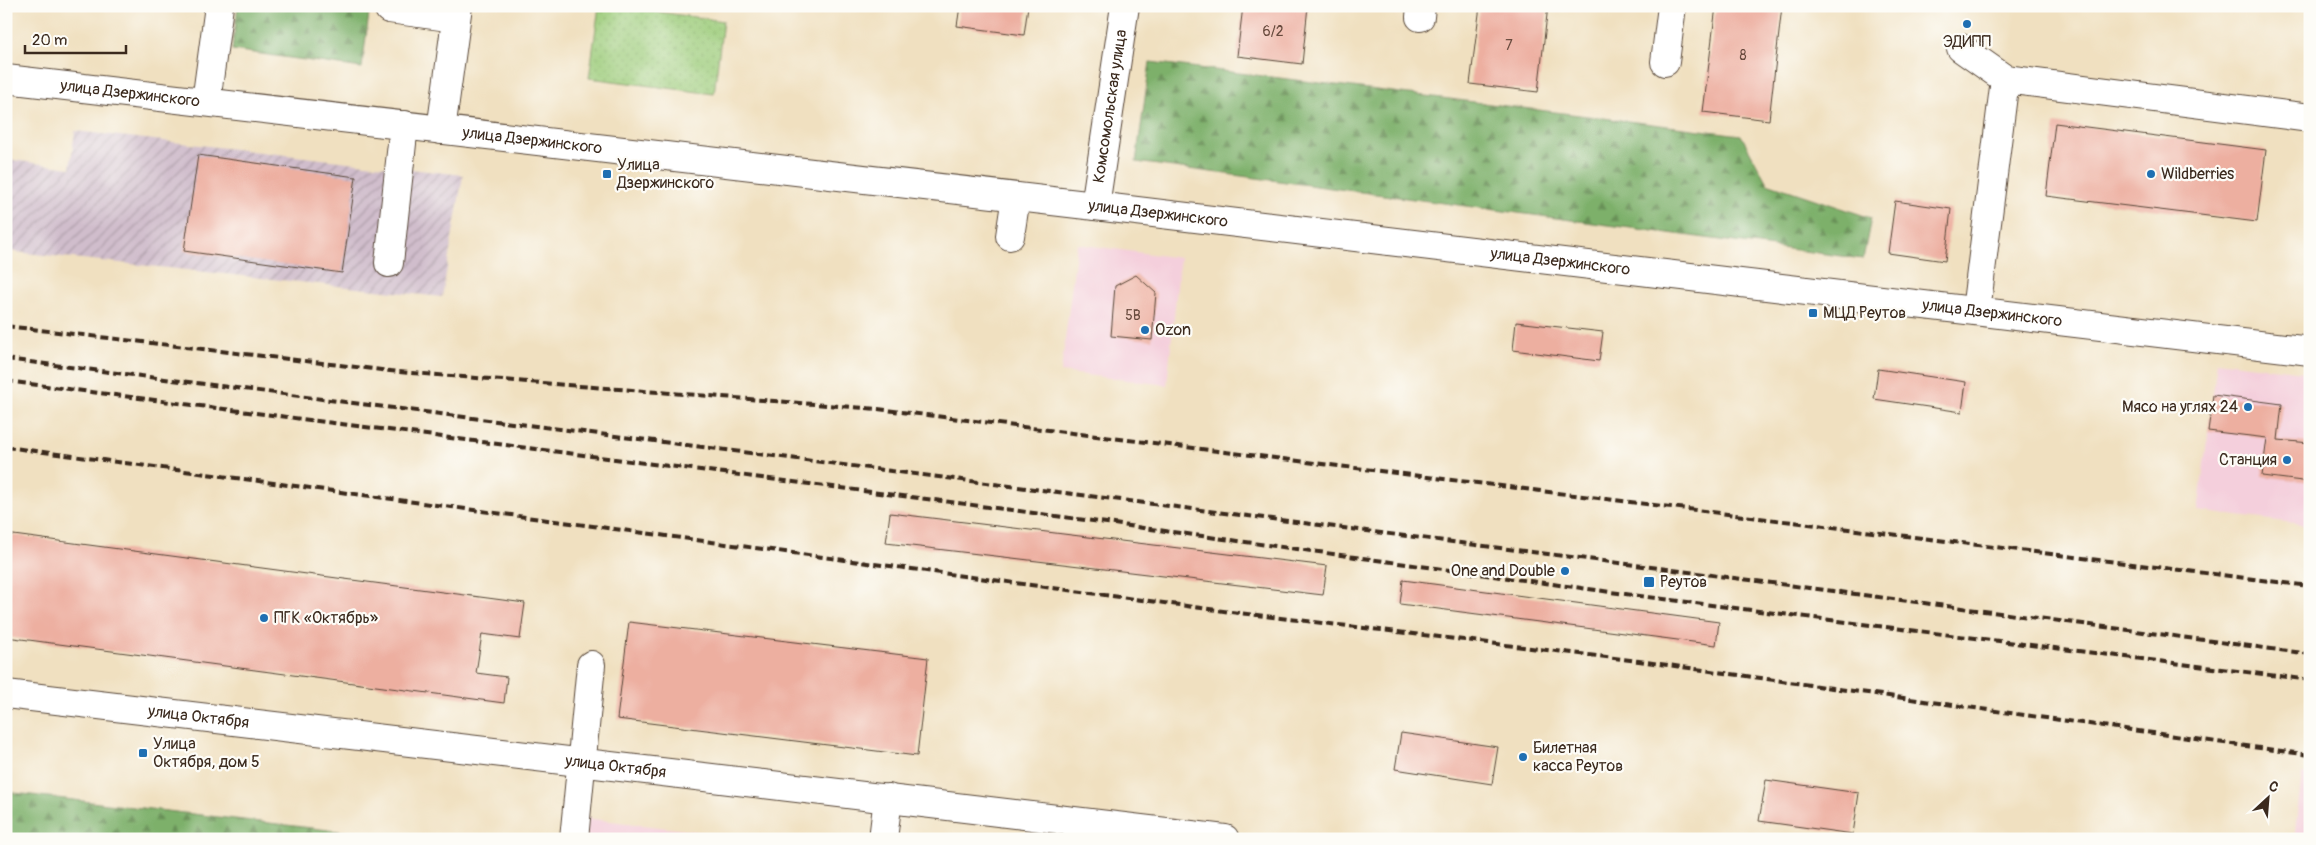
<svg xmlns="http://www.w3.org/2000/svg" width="2316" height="845" font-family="Pangolin,sans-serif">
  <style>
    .built { fill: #f4cfdc }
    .industrial { fill: url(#industrial-furrows) }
    .forest { fill: url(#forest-firs); stroke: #5c6d44 }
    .park { fill: url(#park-dots); stroke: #6c7b4c }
    .building { fill: #edafa0 }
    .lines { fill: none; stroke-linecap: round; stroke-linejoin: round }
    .minor-casing { stroke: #564536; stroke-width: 30 }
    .minor { stroke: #fff; stroke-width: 28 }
    .rail { stroke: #3b2a1e; stroke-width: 4; stroke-dasharray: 8 4; stroke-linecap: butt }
    .poi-dot { fill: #1f6fb2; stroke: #fdfcf7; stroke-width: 2 }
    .labels { text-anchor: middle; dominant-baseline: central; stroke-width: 4.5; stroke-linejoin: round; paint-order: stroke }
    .number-label { font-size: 14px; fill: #684b3e }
    .poi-label { font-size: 16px; fill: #3b2a1e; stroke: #fdfcf7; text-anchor: start }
    .street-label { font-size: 16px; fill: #3b2a1e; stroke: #fdfcf7 }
  </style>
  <defs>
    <pattern id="industrial-furrows" width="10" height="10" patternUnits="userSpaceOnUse" patternTransform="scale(1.25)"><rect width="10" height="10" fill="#d0bdcc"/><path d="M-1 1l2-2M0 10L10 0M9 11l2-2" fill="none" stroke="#aa9aa5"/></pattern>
    <pattern id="forest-firs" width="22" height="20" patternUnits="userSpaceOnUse" patternTransform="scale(1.25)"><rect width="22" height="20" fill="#7db06a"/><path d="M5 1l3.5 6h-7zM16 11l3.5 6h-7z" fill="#688f57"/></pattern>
    <pattern id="park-dots" width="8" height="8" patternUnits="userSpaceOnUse" patternTransform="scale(1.25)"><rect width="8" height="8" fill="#9ccc7a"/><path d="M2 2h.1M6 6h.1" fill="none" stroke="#87af69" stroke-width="1.8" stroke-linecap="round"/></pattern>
  </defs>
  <rect width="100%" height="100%" fill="#fdfcf7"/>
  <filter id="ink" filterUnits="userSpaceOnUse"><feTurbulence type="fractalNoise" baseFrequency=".02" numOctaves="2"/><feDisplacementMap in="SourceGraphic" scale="10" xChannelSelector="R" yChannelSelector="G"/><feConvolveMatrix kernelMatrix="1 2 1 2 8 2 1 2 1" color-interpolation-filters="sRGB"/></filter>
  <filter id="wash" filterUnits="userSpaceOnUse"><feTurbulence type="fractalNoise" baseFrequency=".0096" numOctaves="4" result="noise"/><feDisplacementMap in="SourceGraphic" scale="20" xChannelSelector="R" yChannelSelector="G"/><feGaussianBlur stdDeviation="1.12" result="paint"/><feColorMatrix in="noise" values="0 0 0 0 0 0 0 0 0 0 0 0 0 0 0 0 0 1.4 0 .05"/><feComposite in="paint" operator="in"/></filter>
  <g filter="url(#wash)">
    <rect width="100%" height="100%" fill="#f0e0c0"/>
    <!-- built -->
    <g class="built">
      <path d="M1077,244l103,14 -13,127 -106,-13z"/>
      <path d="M2217,361l93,12v152l-112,-14z"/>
      <path d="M2302,774l8,1v64h-16z"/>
      <path d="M585,818l174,21h-175z"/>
    </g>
    <!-- industrial -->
    <path class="industrial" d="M75,131l388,44 -21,122 -436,-46v-92l64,9z"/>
    <!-- forest -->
    <g class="forest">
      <path d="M238,6h132l-8,62 -130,-18z"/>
      <path d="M1150,62l591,73 26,48 104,35 -8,41 -727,-97z"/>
      <path d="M6,792l399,47h-399z"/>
    </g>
    <!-- park -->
    <path class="park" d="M599,6h16l108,15 -9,73 -125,-16z"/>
    <g id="blocks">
      <!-- building -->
      <g class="building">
        <path d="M960,6h68l-4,29 -67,-9z"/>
        <path d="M1243,6h65l-6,58 -65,-8z"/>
        <path d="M1480,6h68l-10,86 -68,-8z"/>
        <path d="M1716,6h66l-13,114 -66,-8z"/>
        <path d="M2055,123l211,27 -9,72 -211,-26z"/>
        <path d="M198,155l158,22 -14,96 -158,-22z"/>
        <path d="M1895,201l56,8 -6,52 -57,-8z"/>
        <path d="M1136,275l20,18 -4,47 -41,-4 4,-50z"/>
        <path d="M1516,322l87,10 -4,29 -86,-11z"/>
        <path d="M1878,369l88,13 -4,30 -88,-13z"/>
        <path d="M2213,395l69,9 -4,36 32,3v39l-48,-6 5,-38 -59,-7z"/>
        <path d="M890,513l437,53 -4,29 -437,-52z"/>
        <path d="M6,534l519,69 -5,36 -38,-5 -6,39 31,4 -3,26 -498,-66z"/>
        <path d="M1403,580l316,42 -3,23 -316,-41z"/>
        <path d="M629,622l299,36 -11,98 -300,-37z"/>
        <path d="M1401,733l97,14 -6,37 -97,-15z"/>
        <path d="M1766,780l93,13 -6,41 -94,-13z"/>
      </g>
    </g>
  </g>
  <g filter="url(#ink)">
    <use href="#blocks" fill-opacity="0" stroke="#564536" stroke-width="1"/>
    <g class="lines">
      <!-- minor casing -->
      <g class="minor-casing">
        <g id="minor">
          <path d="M390,6l-1,3 67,9"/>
          <path d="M1420,17l1,-11"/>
          <path d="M1961,48l44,31"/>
          <path d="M1665,62l7,-56"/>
          <path id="s1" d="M6,79l1089,127 1215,145"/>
          <path d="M206,102l13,-96"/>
          <path d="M441,130l17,-124"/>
          <path id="s2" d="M1095,206l30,-200"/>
          <path d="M1010,236l6,-39"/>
          <path d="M389,263l15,-138"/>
          <path d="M1976,311l29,-232 305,39"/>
          <path id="s3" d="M6,694l1219,145"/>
          <path d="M574,839l17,-174"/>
          <path d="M883,839l5,-41"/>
        </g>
      </g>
      <!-- minor -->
      <use href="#minor" class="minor"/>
      <!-- rail -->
      <g class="rail">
        <path d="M6,326l393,46 479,37 1432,177"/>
        <path d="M6,359l1645,208 659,87"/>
        <path d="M6,381l1006,129 635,87 663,83"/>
        <path d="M6,447l1225,165 408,49 671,94"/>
      </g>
    </g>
  </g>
  <!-- markers -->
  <g class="poi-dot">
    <circle cx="1967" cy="24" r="5"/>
    <rect x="602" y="169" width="10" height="10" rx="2.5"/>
    <circle cx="2151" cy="174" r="5"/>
    <rect x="1808" y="308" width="10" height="10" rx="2.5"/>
    <circle cx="1145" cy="330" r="5"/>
    <circle cx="2248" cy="407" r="5"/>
    <circle cx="2287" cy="460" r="5"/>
    <circle cx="1565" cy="571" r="5"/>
    <rect x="1643" y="576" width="12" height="12" rx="2.5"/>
    <circle cx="264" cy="618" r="5"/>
    <rect x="138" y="748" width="10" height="10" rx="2.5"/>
    <circle cx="1523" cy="757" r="5"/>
  </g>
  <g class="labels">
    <!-- number labels -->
    <g class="number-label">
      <text x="1273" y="31">6/2</text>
      <text x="1509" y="45">7</text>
      <text x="1743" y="55">8</text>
      <text x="1133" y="315">5В</text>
    </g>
    <!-- poi labels -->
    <g class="poi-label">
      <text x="1967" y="42" text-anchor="middle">ЭДИПП</text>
      <text x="617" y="165">Улица<tspan x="617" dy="18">Дзержинского</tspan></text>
      <text x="2161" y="174">Wildberries</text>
      <text x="1823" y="313">МЦД Реутов</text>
      <text x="1155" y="330">Ozon</text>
      <text x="2238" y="407" text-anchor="end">Мясо на углях 24</text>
      <text x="2277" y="460" text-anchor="end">Станция</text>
      <text x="1555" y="571" text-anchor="end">One and Double</text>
      <text x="1660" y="582">Реутов</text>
      <text x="274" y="618">ПГК «Октябрь»</text>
      <text x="153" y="744">Улица<tspan x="153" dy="18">Октября, дом 5</tspan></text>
      <text x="1533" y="748">Билетная<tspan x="1533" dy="18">касса Реутов</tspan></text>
    </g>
    <!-- street labels -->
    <g class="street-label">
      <text stroke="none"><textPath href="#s1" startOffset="125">улица Дзержинского</textPath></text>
      <text stroke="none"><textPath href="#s2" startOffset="101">Комсомольская улица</textPath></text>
      <text stroke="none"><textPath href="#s1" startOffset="530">улица Дзержинского</textPath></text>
      <text stroke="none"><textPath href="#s1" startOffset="1160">улица Дзержинского</textPath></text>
      <text stroke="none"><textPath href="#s1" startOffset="1565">улица Дзержинского</textPath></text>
      <text stroke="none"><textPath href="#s1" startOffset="2000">улица Дзержинского</textPath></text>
      <text stroke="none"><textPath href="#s3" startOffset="194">улица Октября</textPath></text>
      <text stroke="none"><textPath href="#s3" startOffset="614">улица Октября</textPath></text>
    </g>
  </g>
  <!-- margin -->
  <rect width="2316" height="845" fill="none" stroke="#fdfcf7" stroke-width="25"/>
  <!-- north arrow -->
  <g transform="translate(2268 798) rotate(26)" stroke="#fdfcf7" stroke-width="4" paint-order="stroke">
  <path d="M0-4L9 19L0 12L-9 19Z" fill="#3b2a1e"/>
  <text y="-8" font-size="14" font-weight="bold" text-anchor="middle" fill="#3b2a1e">С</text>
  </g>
  <!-- scale -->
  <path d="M25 45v8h101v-8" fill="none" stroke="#3b2a1e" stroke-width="2.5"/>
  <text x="32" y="45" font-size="15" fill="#3b2a1e" stroke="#fdfcf7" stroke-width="4" paint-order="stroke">20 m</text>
</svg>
